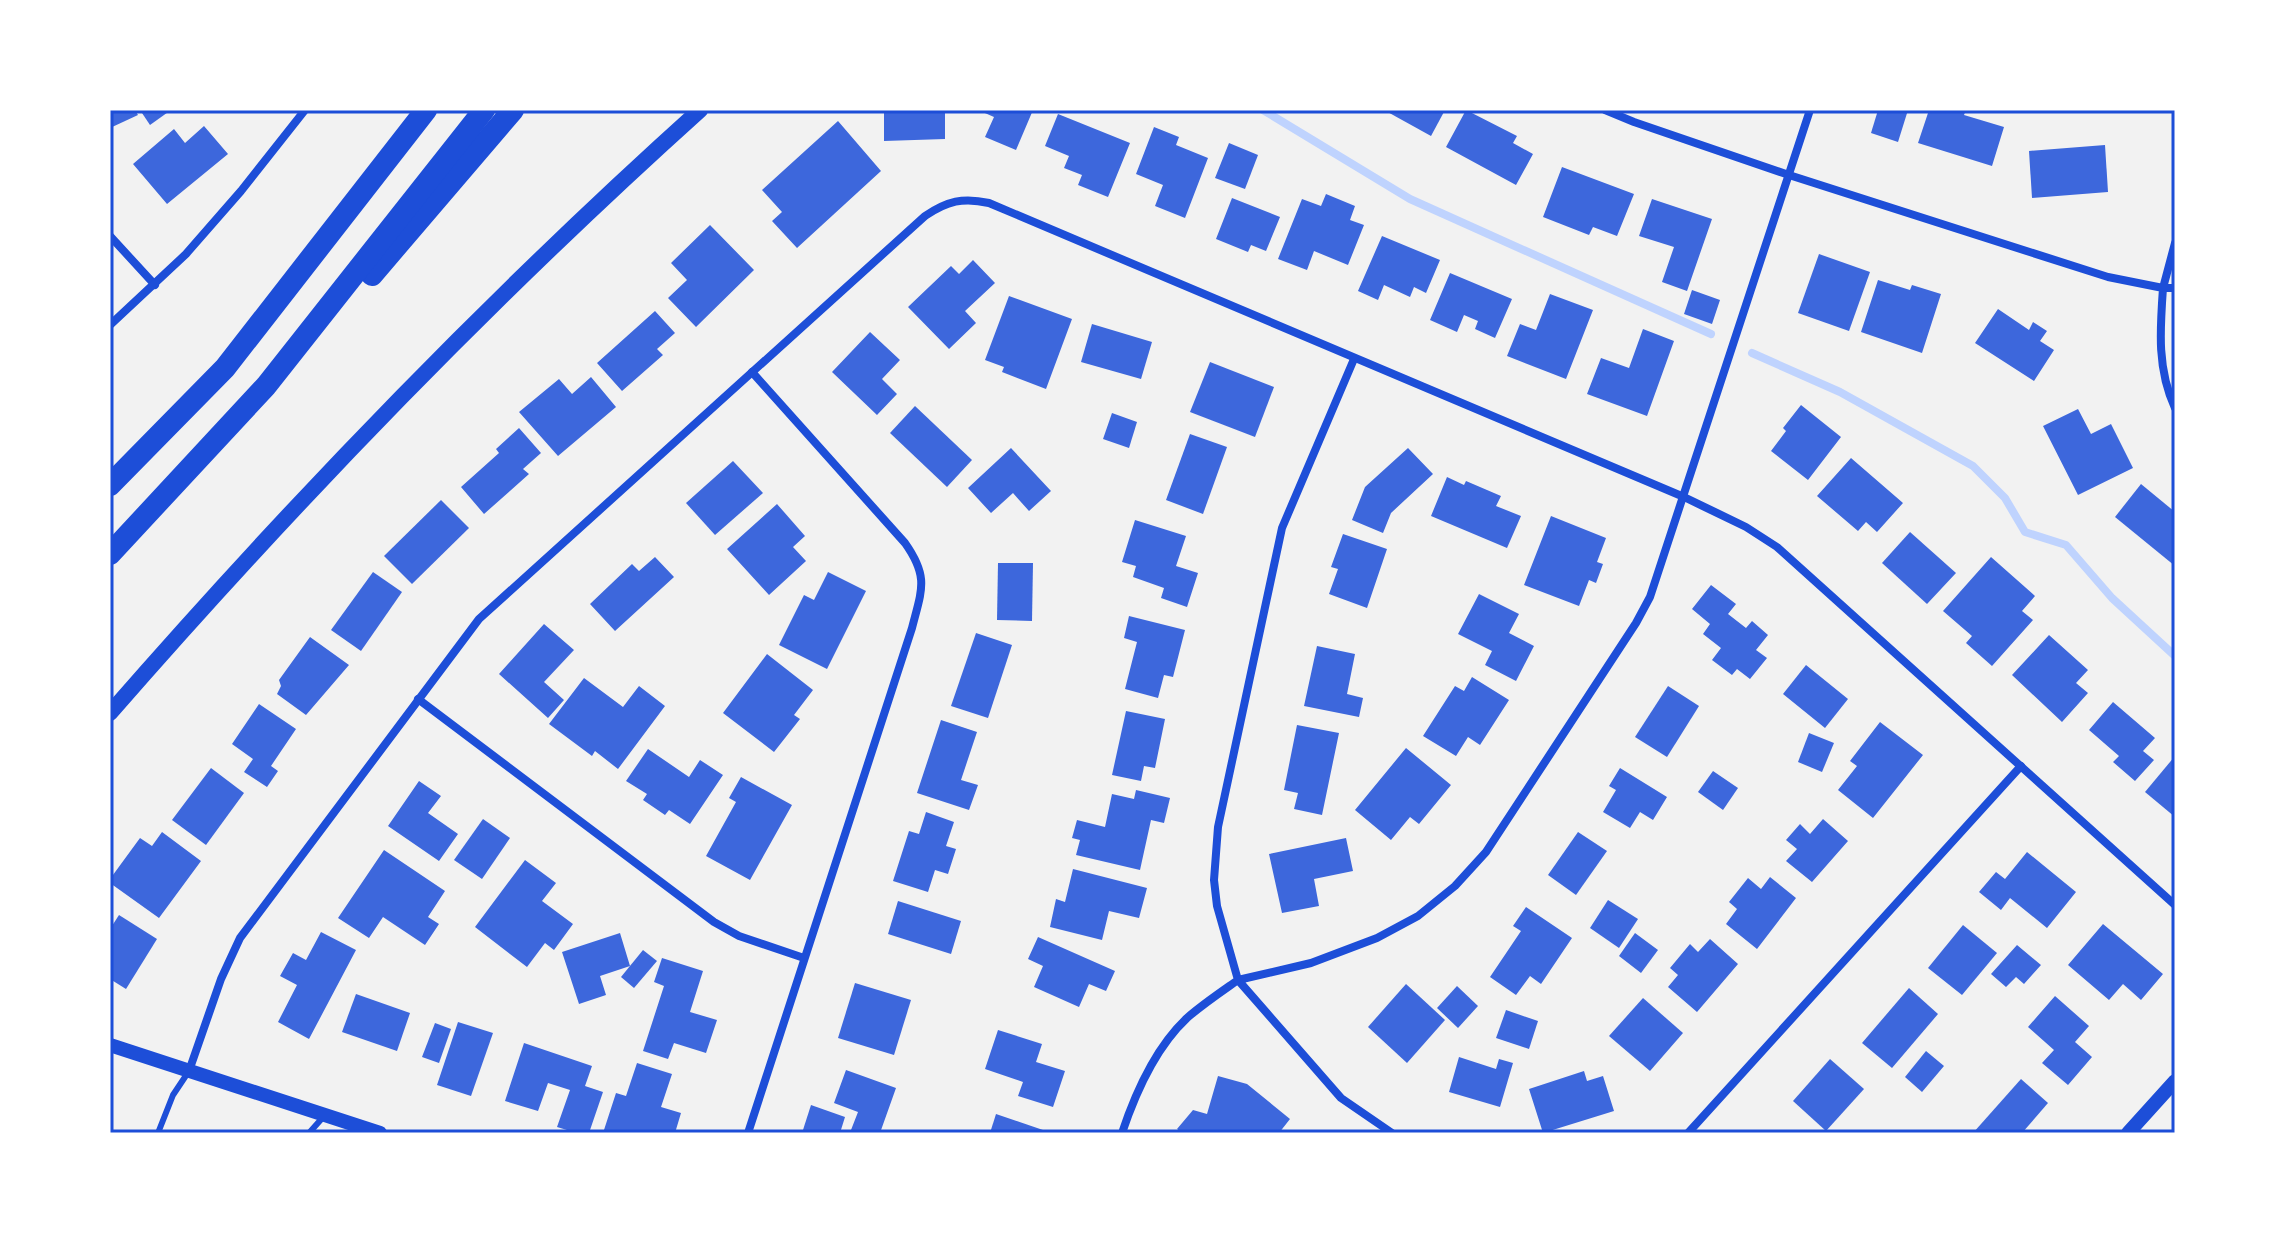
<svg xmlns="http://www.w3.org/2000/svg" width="2285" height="1243" font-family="Lato,sans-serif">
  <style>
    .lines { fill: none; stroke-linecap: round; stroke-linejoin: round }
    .stream { stroke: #bfd3fe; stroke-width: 8 }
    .building { fill: #3d67dc }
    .service { stroke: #1d4ed8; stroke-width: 6 }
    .minor { stroke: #1d4ed8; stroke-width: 8 }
    .tertiary { stroke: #1d4ed8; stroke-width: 14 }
    .secondary { stroke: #1d4ed8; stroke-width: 16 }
    .motorway { stroke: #1d4ed8; stroke-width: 22 }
    .neatline { fill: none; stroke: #1d4ed8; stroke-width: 3 }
  </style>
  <rect width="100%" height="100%" fill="#f2f2f2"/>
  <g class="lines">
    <!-- stream -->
    <g class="stream">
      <path d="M1263,110l147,89 301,135"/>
      <path d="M1752,353l88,39 133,74 32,32 20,34 41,13 46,53 63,58"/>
    </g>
  </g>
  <!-- building -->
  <g class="building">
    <path d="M110,110h25l3,5 -28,13z"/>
    <path d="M140,110h31l-21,15z"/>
    <path d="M884,110h61v29l-61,2z"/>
    <path d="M978,110h55l-17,40 -31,-13 9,-20z"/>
    <path d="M1384,110h61l-14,26z"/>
    <path d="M1466,110l51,26 -4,7 20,11 -17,31 -70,-38z"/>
    <path d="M1878,110h30l-10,32 -27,-9z"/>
    <path d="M1929,110h37l-2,5 40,12 -12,39 -74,-23z"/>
    <path d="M1058,114l72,29 -22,54 -30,-12 4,-10 -18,-7 5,-12 -24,-10z"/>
    <path d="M838,121l43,50 -84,77 -25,-27 10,-9 -20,-22z"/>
    <path d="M204,126l24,28 -61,50 -34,-40 41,-35 11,14z"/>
    <path d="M1154,127l25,10 -3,8 32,13 -23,60 -30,-12 8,-21 -27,-11z"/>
    <path d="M1229,143l29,12 -13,34 -30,-11z"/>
    <path d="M2105,145l3,47 -76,6 -3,-47z"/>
    <path d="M1562,167l72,27 -17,42 -24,-9 -4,8 -46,-18z"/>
    <path d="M1326,194l29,12 -5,14 14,5 -16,40 -34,-14 -7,19 -29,-11 24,-60 19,7z"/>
    <path d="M1232,198l48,19 -14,34 -15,-6 -3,7 -32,-13z"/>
    <path d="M1652,199l60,20 -25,72 -25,-9 12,-35 -35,-11z"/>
    <path d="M710,225l44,45 -58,57 -28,-29 19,-18 -16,-17z"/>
    <path d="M1382,236l58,24 -14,33 -12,-6 -4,10 -26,-12 -6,15 -20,-9z"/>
    <path d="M1819,254l51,18 -21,59 -51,-18z"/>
    <path d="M973,260l22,23 -30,28 11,12 -27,26 -41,-42 43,-41 8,8z"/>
    <path d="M1450,273l62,26 -17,39 -20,-9 3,-8 -14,-6 -7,17 -27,-12z"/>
    <path d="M1878,280l32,10 2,-5 29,9 -19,59 -61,-21z"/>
    <path d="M1692,290l28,10 -8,24 -28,-10z"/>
    <path d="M1550,294l43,16 -27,69 -59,-23 13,-32 16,6z"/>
    <path d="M1009,296l63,23 -26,70 -44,-17 2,-5 -19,-7z"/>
    <path d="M1998,309l31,21 4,-8 14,9 -7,10 14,9 -20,31 -59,-38z"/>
    <path d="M655,311l20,22 -18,16 6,6 -41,36 -25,-28z"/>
    <path d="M1092,324l60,18 -11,37 -60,-17z"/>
    <path d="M1643,329l31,12 -27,75 -60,-22 14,-36 28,10z"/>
    <path d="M870,332l30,28 -18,19 15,15 -20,21 -45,-43z"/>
    <path d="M1210,362l64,25 -19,50 -65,-25z"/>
    <path d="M591,377l25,30 -58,49 -39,-44 40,-33 13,15z"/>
    <path d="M1801,405l40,32 -33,43 -37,-29 15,-20 -3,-3z"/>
    <path d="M915,406l57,54 -25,27 -57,-54z"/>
    <path d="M2078,409l13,25 20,-10 22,44 -55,27 -35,-69z"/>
    <path d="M1112,413l25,9 -8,26 -26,-9z"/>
    <path d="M519,428l22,25 -18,16 6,5 -45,40 -23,-27 38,-34 -3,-4z"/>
    <path d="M1190,434l37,13 -24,67 -37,-14z"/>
    <path d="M1011,448l40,43 -22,20 -16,-18 -22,20 -23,-25z"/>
    <path d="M1408,448l25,26 -42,39 -8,20 -31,-13 13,-33z"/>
    <path d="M1851,458l52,45 -26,29 -11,-10 -8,9 -41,-35z"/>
    <path d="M733,461l30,32 -48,42 -29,-32z"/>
    <path d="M1447,477l17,8 2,-4 35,15 -5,10 25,10 -14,32 -76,-32z"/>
    <path d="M2141,484l34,28v54l-60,-49z"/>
    <path d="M441,500l28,28 -57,56 -28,-28z"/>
    <path d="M777,504l28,32 -12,11 13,14 -37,34 -42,-46z"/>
    <path d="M1551,516l55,22 -9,24 6,2 -7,19 -7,-3 -10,26 -55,-21z"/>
    <path d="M1135,520l51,16 -10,30 22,7 -11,34 -26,-9 3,-10 -31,-11 3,-11 -14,-4z"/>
    <path d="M1910,532l46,41 -29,31 -45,-41z"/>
    <path d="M1343,534l44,15 -20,59 -38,-14 9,-25 -7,-2z"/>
    <path d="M655,557l19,20 -59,54 -25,-27 42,-40 7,7z"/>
    <path d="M1991,557l44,39 -13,15 11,9 -41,46 -26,-23 6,-7 -29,-25z"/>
    <path d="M998,563h35l-1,58 -35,-1z"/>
    <path d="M373,572l29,20 -41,59 -30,-21z"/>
    <path d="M828,572l38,19 -39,78 -48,-24 25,-50 10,5z"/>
    <path d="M1711,585l25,19 -8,10 18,14 6,-7 16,14 -12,15 11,8 -17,21 -13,-10 -5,6 -20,-15 9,-12 -18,-14 7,-10 -18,-15z"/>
    <path d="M1479,594l40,20 -10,19 25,13 -18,35 -31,-16 7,-14 -34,-17z"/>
    <path d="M1129,616l56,14 -12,47 -9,-2 -6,23 -33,-9 12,-47 -13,-4z"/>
    <path d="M544,624l30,26 -30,32 20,18 -16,18 -49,-44z"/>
    <path d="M976,633l36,12 -24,73 -37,-12z"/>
    <path d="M2049,635l39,35 -12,13 12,10 -26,29 -50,-47z"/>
    <path d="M310,637l39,28 -43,50 -29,-21 4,-8 -2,-6z"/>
    <path d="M1317,646l38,8 -8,40 16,4 -4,19 -55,-11z"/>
    <path d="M767,654l46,36 -19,25 6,4 -26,33 -51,-39z"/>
    <path d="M1806,665l42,34 -23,29 -42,-34z"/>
    <path d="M1472,677l37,23 -29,45 -12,-8 -12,19 -33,-20 32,-50 9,5z"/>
    <path d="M584,678l39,29 16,-21 26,20 -47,63 -23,-18 -3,5 -43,-32z"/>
    <path d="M1668,686l31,20 -32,51 -32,-20z"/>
    <path d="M2113,702l42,36 -12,13 11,9 -19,21 -22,-19 6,-6 -30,-26z"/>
    <path d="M259,704l37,25 -25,37 7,5 -11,16 -23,-15 9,-13 -21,-15z"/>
    <path d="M1126,711l39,8 -10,49 -11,-2 -3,15 -29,-6z"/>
    <path d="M941,720l36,12 -16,48 17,5 -9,25 -52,-17z"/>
    <path d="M1880,722l43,33 -50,63 -35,-28 19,-24 -7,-5z"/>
    <path d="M1297,725l42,8 -17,82 -28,-6 4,-16 -14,-3z"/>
    <path d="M1809,733l25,10 -12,29 -24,-10z"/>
    <path d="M1406,748l45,37 -32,39 -9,-7 -19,23 -36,-30z"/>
    <path d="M648,749l41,28 11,-17 23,15 -33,49 -21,-14 -4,5 -22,-15 4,-6 -21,-13z"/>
    <path d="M2175,756v61l-30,-25z"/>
    <path d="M211,768l33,25 -38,52 -34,-25z"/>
    <path d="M1620,768l47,29 -14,23 -13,-8 -10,16 -27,-16 13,-22 -7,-4z"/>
    <path d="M1713,771l25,17 -15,22 -25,-18z"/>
    <path d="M741,777l51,28 -42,75 -44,-24 30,-54 -7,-4z"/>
    <path d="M419,781l22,15 -13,17 30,21 -19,27 -51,-35z"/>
    <path d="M1136,790l34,8 -6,25 -13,-3 -11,50 -64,-15 4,-15 -8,-2 5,-18 28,7 7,-33 22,5z"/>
    <path d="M926,812l28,10 -8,24 10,3 -8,25 -13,-4 -7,22 -35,-11 16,-50 10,3z"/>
    <path d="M483,819l27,19 -28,41 -28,-19z"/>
    <path d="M1823,819l25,22 -36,41 -26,-21 11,-12 -11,-9 14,-16 10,10z"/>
    <path d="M162,832l39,29 -42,57 -49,-35v-4l30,-41 12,8z"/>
    <path d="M1578,832l29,19 -31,44 -28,-20z"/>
    <path d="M1346,838l7,33 -39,8 5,27 -37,7 -13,-59z"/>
    <path d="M384,850l61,41 -17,26 11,7 -14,21 -42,-28 -14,21 -31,-20z"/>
    <path d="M2027,852l49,40 -29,36 -37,-30 -9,12 -22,-18 17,-20 9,7z"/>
    <path d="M525,860l31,23 -14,18 31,23 -19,26 -9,-7 -18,24 -52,-40z"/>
    <path d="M1073,869l74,19 -8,30 -30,-7 -7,29 -52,-13 6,-28 9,3z"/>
    <path d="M1770,877l26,21 -39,51 -31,-25 11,-15 -8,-7 19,-24 13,11z"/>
    <path d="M1608,900l30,19 -19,29 -29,-20z"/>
    <path d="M898,901l63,20 -10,33 -63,-20z"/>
    <path d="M1526,907l46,31 -31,46 -11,-8 -14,19 -26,-18 31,-46 -8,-5z"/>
    <path d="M119,915l38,24 -31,50 -16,-10v-50z"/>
    <path d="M2103,924l60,50 -22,26 -18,-16 -14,16 -41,-35z"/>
    <path d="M1963,925l34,28 -35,42 -34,-27z"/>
    <path d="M321,932l35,18 -47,89 -31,-17 19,-37 -17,-9 13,-23 13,7z"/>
    <path d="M620,933l10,33 -30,10 6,19 -27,9 -17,-52z"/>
    <path d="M1635,933l23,17 -17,23 -22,-17z"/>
    <path d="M1038,937l77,34 -9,20 -17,-7 -10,23 -45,-20 9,-21 -15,-7z"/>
    <path d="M1710,939l28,25 -41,48 -29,-25 10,-12 -8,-7 20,-24 8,8z"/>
    <path d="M2017,945l24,20 -17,19 -8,-7 -10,10 -15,-13z"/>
    <path d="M643,950l14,11 -23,27 -13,-11z"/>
    <path d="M662,958l41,13 -13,41 27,8 -11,33 -32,-10 -6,16 -25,-8 21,-65 -10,-4z"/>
    <path d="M855,983l56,17 -17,55 -56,-17z"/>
    <path d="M1406,984l39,36 -38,43 -39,-36z"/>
    <path d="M1457,986l21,20 -20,22 -21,-20z"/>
    <path d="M1909,988l29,26 -46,54 -30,-25z"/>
    <path d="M356,994l54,19 -13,38 -55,-19z"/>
    <path d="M2055,996l34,30 -14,16 17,15 -24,28 -26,-22 12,-13 -26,-23z"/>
    <path d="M1643,998l40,35 -33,38 -41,-35z"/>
    <path d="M1506,1010l32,11 -9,28 -33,-11z"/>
    <path d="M458,1022l35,11 -22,63 -34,-11z"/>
    <path d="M435,1023l16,6 -12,34 -17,-6z"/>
    <path d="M998,1030l44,14 -6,18 29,9 -12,36 -35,-11 5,-14 -38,-13z"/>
    <path d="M524,1043l68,23 -7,20 18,6 -14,41h-12l-20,-6 13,-37 -22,-7 -10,28 -33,-10z"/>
    <path d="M1926,1051l18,15 -22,26 -17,-15z"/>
    <path d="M1459,1057l37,12 3,-10 14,4 -13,44 -51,-15z"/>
    <path d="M1830,1059l34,30 -38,42 -33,-30z"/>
    <path d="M637,1063l35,11 -11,33 20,6 -6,20h-72l13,-40 10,3z"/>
    <path d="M846,1070l50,18 -16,45 -29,-3 7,-18 -24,-9z"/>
    <path d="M1584,1071l3,10 16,-5 11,35 -71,22 -14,-44z"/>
    <path d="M1218,1076l29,8 43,35 -11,14h-97l-5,-4 16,-19 14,4z"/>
    <path d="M2021,1079l27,24 -26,30h-49z"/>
    <path d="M811,1105l34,12 -5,16h-38z"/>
    <path d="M996,1114l47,16 -1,3h-52z"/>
  </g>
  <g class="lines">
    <!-- service -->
    <g class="service">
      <path d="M158,1133l15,-38 16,-24"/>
      <path d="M309,1133l16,-18"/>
    </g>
    <!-- minor -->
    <g class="minor">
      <path d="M1605,110l29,12 155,53 319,102 55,11c-3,42 -6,81 12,120"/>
      <path d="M110,236l45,49"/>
      <path d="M2175,243l-12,45h12"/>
      <path d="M110,325l76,-71 55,-63 64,-81"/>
      <path d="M418,699l296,223 25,14 65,22"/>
      <path d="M189,1071l32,-92 19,-41 239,-319 446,-403c22,-15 38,-19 64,-13l695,294 62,30 31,20 398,358"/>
      <path d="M748,1133l164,-505c10,-39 17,-51 -7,-85l-153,-171"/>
      <path d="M1122,1133c13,-39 34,-86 65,-115 16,-14 34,-26 51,-38l-21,-74 -3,-26 4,-53 64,-299 72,-169"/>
      <path d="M1392,1133l-51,-35 -103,-118 73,-17 66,-25 41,-22 37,-30 31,-34 150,-229 14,-26 160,-487"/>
      <path d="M1688,1133l333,-367"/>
    </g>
    <!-- tertiary -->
    <g class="tertiary">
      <path d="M110,1045l270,88"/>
      <path d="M2128,1133l47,-52"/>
    </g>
    <!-- secondary -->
    <path class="secondary" d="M110,713c185,-212 381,-415 590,-603"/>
    <!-- motorway -->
    <g class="motorway">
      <path d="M372,275l141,-165"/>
      <path d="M110,485l115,-117 201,-258"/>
      <path d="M110,554l156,-168 218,-276"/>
    </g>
  </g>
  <!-- border -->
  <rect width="2285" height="1243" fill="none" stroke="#ffffff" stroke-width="224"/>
  <rect x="112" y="112" width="2061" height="1019" class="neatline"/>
</svg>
